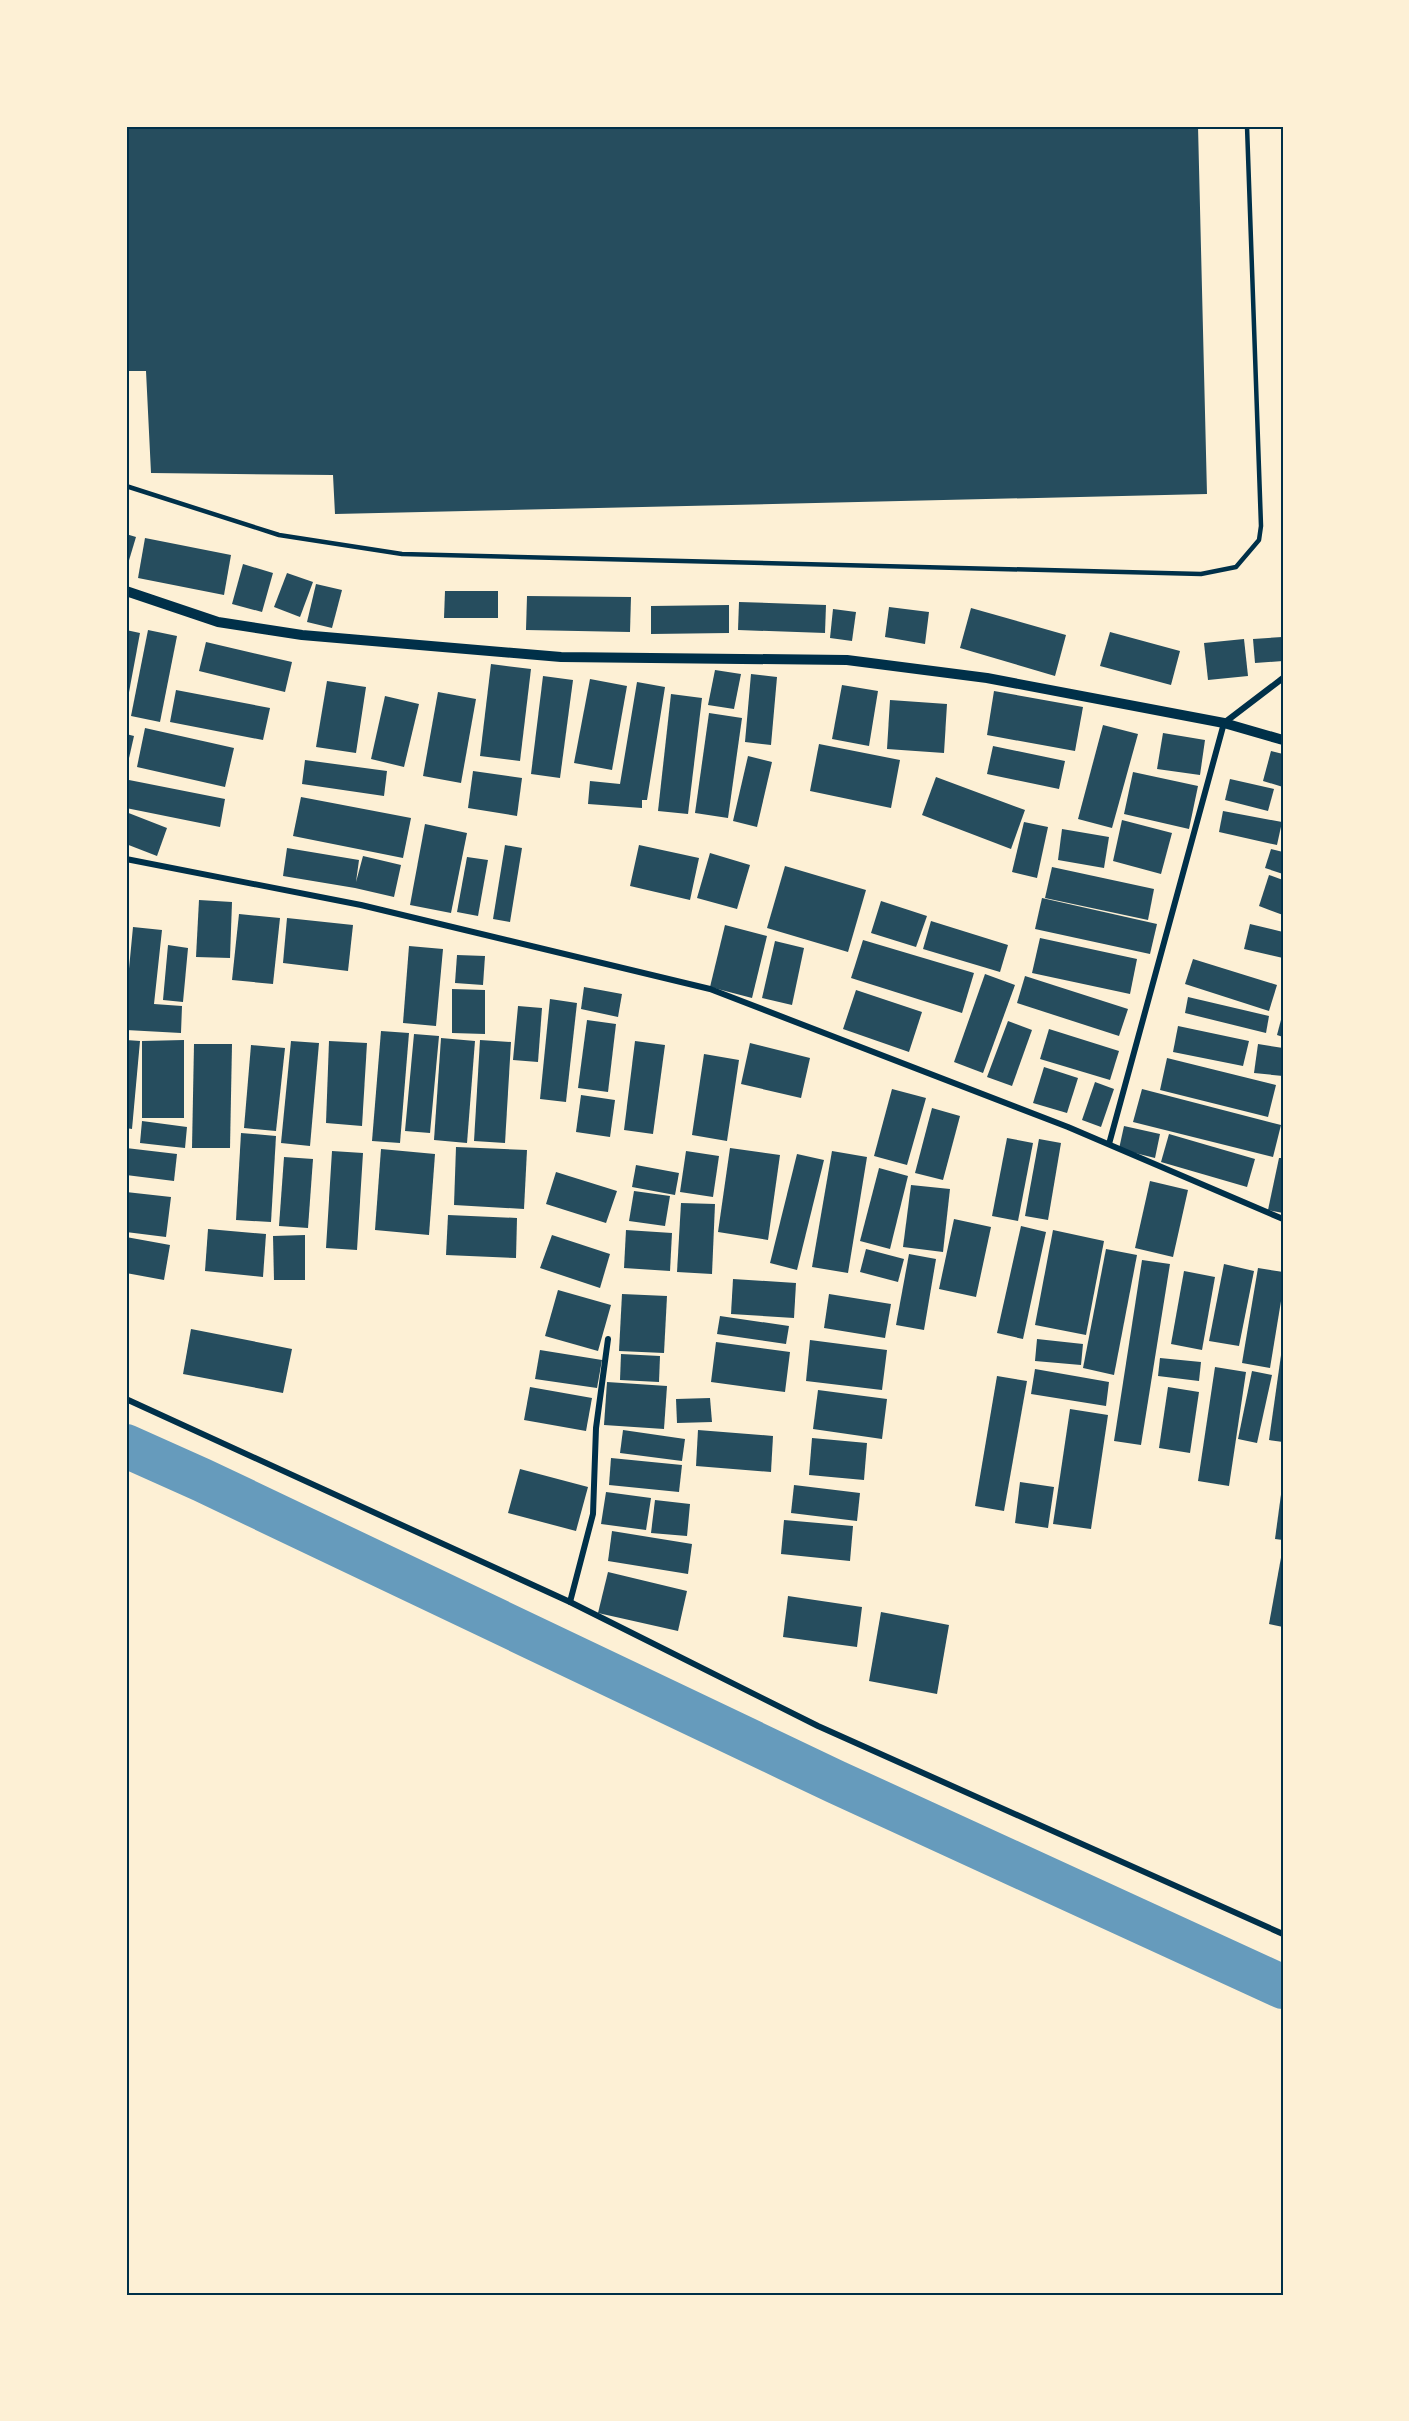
<svg xmlns="http://www.w3.org/2000/svg" width="1409" height="2421" font-family="Manrope,sans-serif">
  <style>
    .lines { fill: none; stroke-linecap: round; stroke-linejoin: round }
    .canal { stroke: #669bbc; stroke-width: 44 }
    .building { fill: #264d5e }
    .service { stroke: #003049; stroke-width: 4.5 }
    .minor { stroke: #003049; stroke-width: 6 }
    .tertiary { stroke: #003049; stroke-width: 10 }
    .neatline { fill: none; stroke: #003049; stroke-width: 2 }
  </style>
  <rect width="100%" height="100%" fill="#fdf0d5"/>
  <g class="lines">
    <!-- canal -->
    <path class="canal" d="M126,1446l76,34 634,302 447,205"/>
  </g>
  <!-- building -->
  <g class="building">
    <path d="M126,126h1072l9,368 -872,20 -2,-39 -182,-2 -5,-102h-20z"/>
    <path d="M126,534l10,3 -9,30 -1,-1z"/>
    <path d="M145,538l86,17 -7,40 -86,-17z"/>
    <path d="M243,564l30,9 -11,39 -30,-8z"/>
    <path d="M287,573l26,9 -13,35 -26,-10z"/>
    <path d="M316,584l26,6 -10,38 -25,-6z"/>
    <path d="M445,591h53v27h-54z"/>
    <path d="M527,596l104,1 -1,35 -104,-2z"/>
    <path d="M739,602l87,3 -1,28 -87,-3z"/>
    <path d="M729,605v28l-78,1v-28z"/>
    <path d="M889,607l40,5 -4,32 -40,-7z"/>
    <path d="M971,608l95,27 -11,41 -95,-28z"/>
    <path d="M833,609l23,3 -4,29 -22,-3z"/>
    <path d="M126,630l14,3 -13,70h-1z"/>
    <path d="M148,630l29,6 -17,86 -29,-6z"/>
    <path d="M1110,632l70,19 -9,34 -71,-19z"/>
    <path d="M1282,637l1,24 -28,2 -2,-24z"/>
    <path d="M1244,639l4,37 -40,4 -4,-37z"/>
    <path d="M206,642l86,20 -7,30 -86,-21z"/>
    <path d="M491,664l40,5 -11,92 -40,-5z"/>
    <path d="M715,670l26,4 -7,35 -26,-4z"/>
    <path d="M751,674l26,3 -6,68 -26,-3z"/>
    <path d="M543,676l30,4 -13,98 -29,-4z"/>
    <path d="M590,679l37,7 -15,84 -38,-7z"/>
    <path d="M327,681l39,6 -10,66 -40,-6z"/>
    <path d="M637,682l28,5 -18,113h-5v8l-54,-4 2,-23 30,3z"/>
    <path d="M842,685l36,6 -9,55 -37,-7z"/>
    <path d="M176,690l94,18 -7,32 -93,-18z"/>
    <path d="M994,691l89,16 -8,44 -88,-16z"/>
    <path d="M438,692l38,7 -15,84 -38,-7z"/>
    <path d="M671,694l31,4 -14,116 -30,-3z"/>
    <path d="M385,696l34,8 -15,63 -33,-8z"/>
    <path d="M890,700l57,4 -3,49 -57,-4z"/>
    <path d="M709,713l33,5 -14,100 -33,-5z"/>
    <path d="M1103,725l35,9 -26,94 -34,-9z"/>
    <path d="M145,728l89,20 -9,39 -88,-20z"/>
    <path d="M1163,733l42,7 -5,35 -43,-6z"/>
    <path d="M126,734l8,2 -7,31h-1z"/>
    <path d="M819,744l81,16 -9,48 -81,-17z"/>
    <path d="M993,746l72,15 -6,28 -72,-15z"/>
    <path d="M1271,751l12,3v33l-20,-6z"/>
    <path d="M748,756l24,6 -15,65 -24,-6z"/>
    <path d="M305,760l82,11 -3,25 -82,-12z"/>
    <path d="M473,771l49,7 -5,38 -49,-8z"/>
    <path d="M1133,772l65,14 -9,43 -65,-15z"/>
    <path d="M936,777l89,33 -14,39 -89,-34z"/>
    <path d="M1230,779l44,10 -6,22 -43,-11z"/>
    <path d="M129,780l96,19 -5,28 -94,-19z"/>
    <path d="M301,797l110,21 -8,40 -110,-22z"/>
    <path d="M1223,811l59,11 -5,23 -58,-13z"/>
    <path d="M126,812l41,16 -10,28 -31,-12z"/>
    <path d="M1122,820l50,13 -11,41 -48,-13z"/>
    <path d="M1024,822l24,5 -11,51 -25,-6z"/>
    <path d="M425,824l42,9 -16,80 -41,-8z"/>
    <path d="M1062,829l47,8 -5,31 -46,-8z"/>
    <path d="M505,845l17,3 -12,74 -17,-3z"/>
    <path d="M639,845l60,13 -9,42 -60,-14z"/>
    <path d="M287,848l72,12 -3,22 7,-26 38,9 -7,32 -39,-9 -72,-12z"/>
    <path d="M1271,849l12,3v22l-18,-6z"/>
    <path d="M710,853l40,12 -13,44 -40,-11z"/>
    <path d="M467,857l21,3 -10,56 -21,-4z"/>
    <path d="M785,866l81,24 -18,62 -81,-24z"/>
    <path d="M1052,867l102,22 -6,31 -103,-22z"/>
    <path d="M1269,875l14,5v35l-24,-9z"/>
    <path d="M1042,898l115,26 -7,30 -115,-25z"/>
    <path d="M199,900l33,2 -2,56 -34,-1z"/>
    <path d="M881,901l46,15 -11,31 -45,-14z"/>
    <path d="M239,914l41,4 -7,66 -41,-4z"/>
    <path d="M287,918l66,7 -5,46 -65,-8z"/>
    <path d="M931,921l77,24 -8,27 -77,-23z"/>
    <path d="M1250,924l33,8v26l-39,-9z"/>
    <path d="M725,925l42,11 -15,62 -42,-11z"/>
    <path d="M133,927l29,3 -8,74 28,2 -1,27 -55,-3v-30z"/>
    <path d="M1040,938l97,21 -7,35 -98,-21z"/>
    <path d="M863,940l111,33 -12,40 -111,-35z"/>
    <path d="M775,941l29,7 -12,57 -30,-7z"/>
    <path d="M168,945l20,3 -5,54 -20,-2z"/>
    <path d="M409,946l34,3 -7,77 -33,-3z"/>
    <path d="M457,955l28,1 -2,29 -28,-2z"/>
    <path d="M1193,959l84,26 -8,26 -84,-27z"/>
    <path d="M985,974l30,11 -32,88 -29,-11z"/>
    <path d="M1025,976l103,33 -9,27 -102,-33z"/>
    <path d="M584,987l38,7 -4,23 -37,-8z"/>
    <path d="M452,989l33,1v44l-33,-1z"/>
    <path d="M856,990l66,22 -13,40 -66,-23z"/>
    <path d="M1188,997l81,19 -3,17 -81,-20z"/>
    <path d="M550,999l27,4 -11,99 -26,-3z"/>
    <path d="M518,1006l24,2 -4,54 -25,-2z"/>
    <path d="M1282,1016h1v21l-6,-2z"/>
    <path d="M587,1020l29,4 -8,68 -30,-4z"/>
    <path d="M1008,1021l24,9 -20,56 -25,-9z"/>
    <path d="M1178,1026l71,15 -6,25 -70,-14z"/>
    <path d="M1049,1029l70,22 -9,29 -70,-21z"/>
    <path d="M381,1031l28,2 -9,110 -28,-2z"/>
    <path d="M414,1034l25,2 -9,97 -25,-2z"/>
    <path d="M441,1038l34,3 -8,102 -33,-3z"/>
    <path d="M126,1040l14,1 -8,88 -6,-1z"/>
    <path d="M184,1040v78h-42v-77z"/>
    <path d="M480,1040l31,2 -6,101 -31,-2z"/>
    <path d="M291,1041l28,2 -9,103 -29,-3z"/>
    <path d="M329,1041l38,2 -5,83 -36,-3z"/>
    <path d="M635,1041l30,4 -12,89 -29,-4z"/>
    <path d="M750,1043l60,15 -9,40 -60,-14z"/>
    <path d="M194,1044h38l-2,104h-38z"/>
    <path d="M1258,1044l25,4v28l-29,-3z"/>
    <path d="M251,1045l34,3 -9,83 -32,-3z"/>
    <path d="M704,1054l35,6 -12,81 -35,-6z"/>
    <path d="M1167,1058l109,27 -8,32 -108,-27z"/>
    <path d="M1044,1067l34,11 -11,35 -34,-10z"/>
    <path d="M1095,1082l19,7 -13,38 -19,-7z"/>
    <path d="M892,1089l34,9 -19,67 -33,-9z"/>
    <path d="M1142,1089l139,36 -8,32 -140,-35z"/>
    <path d="M581,1095l34,5 -5,37 -34,-5z"/>
    <path d="M932,1108l28,8 -17,64 -28,-7z"/>
    <path d="M142,1121l45,6 -2,21 -45,-5z"/>
    <path d="M1124,1126l36,8 -5,24 -36,-9z"/>
    <path d="M241,1133l35,3 -5,86 -35,-2z"/>
    <path d="M1169,1134l86,25 -8,28 -86,-25z"/>
    <path d="M1007,1138l26,5 -15,78 -26,-5z"/>
    <path d="M1039,1139l22,4 -13,77 -23,-4z"/>
    <path d="M456,1147l71,3 -3,59 -70,-4z"/>
    <path d="M126,1148l51,6 -3,27 -48,-6z"/>
    <path d="M730,1148l50,7 -12,85 -50,-8z"/>
    <path d="M381,1149l54,5 -6,81 -54,-5z"/>
    <path d="M332,1151l31,2 -6,97 -31,-2z"/>
    <path d="M686,1151l33,5 -6,41 -33,-5z"/>
    <path d="M832,1151l35,6 -19,116 -36,-6z"/>
    <path d="M797,1154l27,6 -27,110 -27,-7z"/>
    <path d="M284,1157l29,2 -5,69 -29,-2z"/>
    <path d="M1279,1158h4v55l-15,-3z"/>
    <path d="M636,1165l43,8 -4,22 -43,-8z"/>
    <path d="M879,1168l29,8 -18,73 -30,-8z"/>
    <path d="M556,1172l61,19 -11,32 -60,-19z"/>
    <path d="M1150,1181l38,9 -15,67 -38,-9z"/>
    <path d="M911,1185l39,4 -7,63 -40,-5z"/>
    <path d="M634,1191l36,5 -5,30 -36,-5z"/>
    <path d="M126,1192l45,5 -5,40 -40,-5z"/>
    <path d="M681,1203l34,1 -3,70 -35,-2z"/>
    <path d="M448,1215l69,3 -1,40 -70,-3z"/>
    <path d="M954,1219l37,8 -15,70 -37,-8z"/>
    <path d="M1021,1226l25,6 -23,107 -26,-6z"/>
    <path d="M208,1229l58,5 -3,43 -58,-6z"/>
    <path d="M626,1230l46,3 -2,38 -46,-3z"/>
    <path d="M1053,1230l51,11 -18,94 -51,-10z"/>
    <path d="M305,1235v45h-31l-1,-44z"/>
    <path d="M552,1235l58,19 -10,34 -60,-20z"/>
    <path d="M126,1237l44,8 -6,35 -38,-7z"/>
    <path d="M866,1249l38,10 -6,23 -38,-10z"/>
    <path d="M1106,1249l31,6 -23,120 -31,-7z"/>
    <path d="M909,1254l27,5 -12,71 -28,-5z"/>
    <path d="M1142,1260l28,4 -29,181 -27,-4z"/>
    <path d="M1224,1264l30,7 -15,75 -30,-5z"/>
    <path d="M1258,1268l25,4v17l-13,79 -28,-5z"/>
    <path d="M1184,1271l31,6 -13,73 -31,-6z"/>
    <path d="M733,1279l63,4 -2,35 -63,-4z"/>
    <path d="M558,1290l53,15 -13,46 -53,-15z"/>
    <path d="M622,1294l45,2 -3,57 -45,-2z"/>
    <path d="M829,1294l62,10 -6,34 -61,-10z"/>
    <path d="M720,1316l69,10 -3,18 -69,-10z"/>
    <path d="M191,1329l101,20 -9,44 -100,-19z"/>
    <path d="M1037,1339l46,5 -2,21 -46,-4z"/>
    <path d="M810,1340l77,10 -5,40 -76,-9z"/>
    <path d="M716,1342l74,10 -5,40 -74,-10z"/>
    <path d="M1282,1348h1v94l-14,-2z"/>
    <path d="M540,1350l62,10 -5,28 -62,-9z"/>
    <path d="M621,1354l39,2 -1,26 -39,-2z"/>
    <path d="M1160,1358l41,4 -2,19 -41,-5z"/>
    <path d="M1215,1367l31,5 -17,114 -31,-5z"/>
    <path d="M1035,1369l74,13 -3,24 -75,-12z"/>
    <path d="M1252,1371l20,4 -15,68 -19,-4z"/>
    <path d="M997,1376l30,5 -23,130 -29,-5z"/>
    <path d="M607,1382l60,4 -3,43 -60,-4z"/>
    <path d="M530,1387l62,11 -6,33 -62,-11z"/>
    <path d="M1168,1387l31,5 -9,61 -31,-5z"/>
    <path d="M818,1390l69,9 -5,40 -69,-10z"/>
    <path d="M710,1398l2,24 -35,1 -1,-24z"/>
    <path d="M1070,1409l38,6 -17,114 -38,-5z"/>
    <path d="M623,1430l62,9 -3,22 -62,-8z"/>
    <path d="M698,1430l75,6 -2,36 -75,-6z"/>
    <path d="M812,1438l55,5 -3,37 -55,-5z"/>
    <path d="M611,1458l71,7 -3,27 -70,-7z"/>
    <path d="M520,1469l68,18 -12,44 -68,-18z"/>
    <path d="M1020,1482l34,5 -6,41 -33,-5z"/>
    <path d="M794,1485l66,8 -3,28 -66,-8z"/>
    <path d="M1282,1487h1v53l-8,-1z"/>
    <path d="M606,1492l45,6 -5,32 -45,-6z"/>
    <path d="M655,1500l35,4 -3,32 -36,-3z"/>
    <path d="M784,1520l69,6 -3,35 -69,-7z"/>
    <path d="M612,1531l80,13 -4,30 -80,-13z"/>
    <path d="M1282,1552h1v75l-14,-3z"/>
    <path d="M608,1572l79,19 -9,40 -80,-18z"/>
    <path d="M788,1596l74,11 -5,40 -74,-10z"/>
    <path d="M881,1612l68,13 -12,69 -68,-13z"/>
  </g>
  <g class="lines">
    <!-- service -->
    <path class="service" d="M126,486l153,49 123,19 799,20 35,-7 23,-27 2,-14 -14,-400"/>
    <!-- minor -->
    <g class="minor">
      <path d="M126,859l235,46 349,84 358,138 215,92"/>
      <path d="M1109,1144l115,-421 59,-45"/>
      <path d="M126,1399l444,203 248,124 465,208"/>
      <path d="M570,1602l23,-88 3,-86 12,-89"/>
    </g>
    <!-- tertiary -->
    <path class="tertiary" d="M126,591l92,31 84,13 259,22 286,3 140,18 237,45 59,17"/>
  </g>
  <!-- border -->
  <rect width="1409" height="2421" fill="none" stroke="#fdf0d5" stroke-width="255"/>
  <rect x="128" y="128" width="1154" height="2166" class="neatline"/>
</svg>
